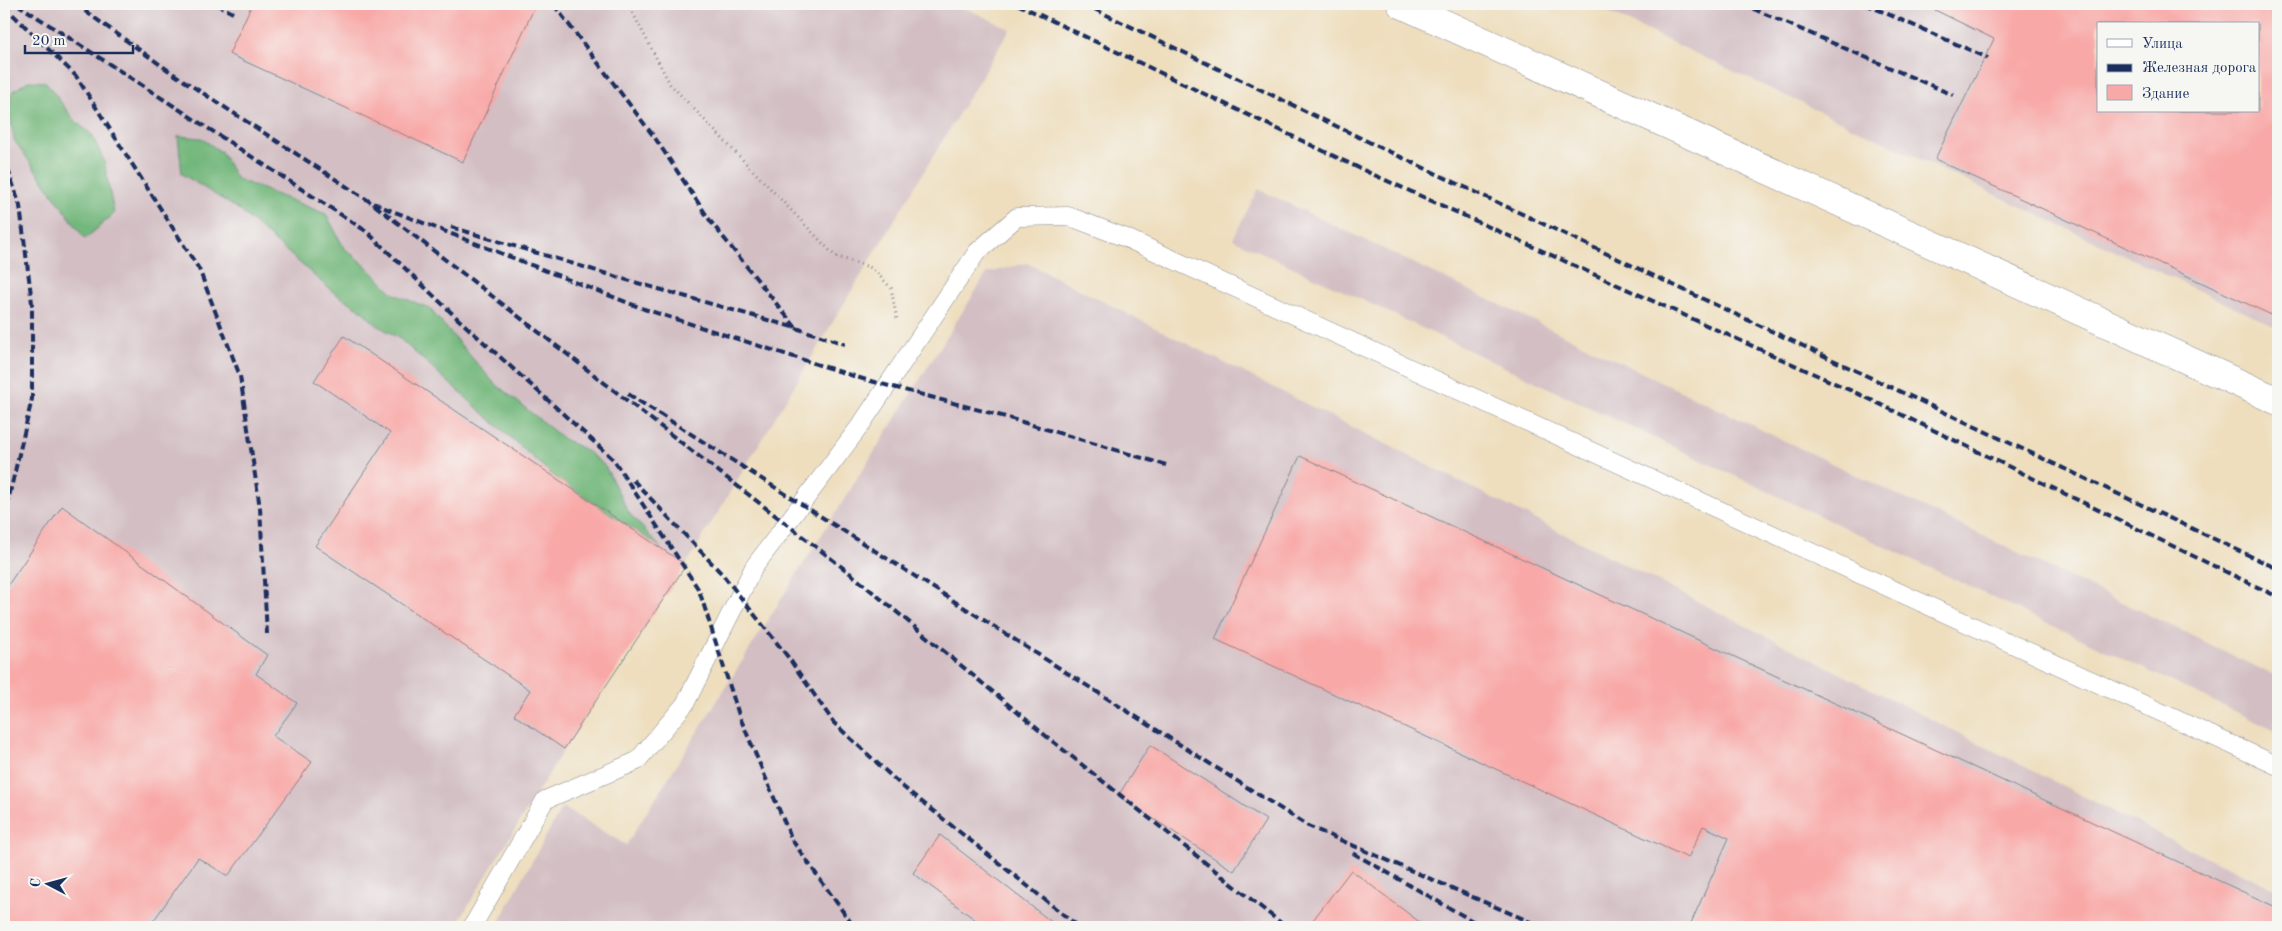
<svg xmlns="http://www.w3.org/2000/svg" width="2282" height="931" font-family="'Old Standard TT',serif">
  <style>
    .industrial { fill: #d2bec3; fill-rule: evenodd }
    .forest { fill: #73b77b; stroke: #47736c }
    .building { fill: #f8a9a7; fill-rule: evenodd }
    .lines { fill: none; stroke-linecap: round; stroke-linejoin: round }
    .lane-casing { stroke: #84868e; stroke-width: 19 }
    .street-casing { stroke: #84868e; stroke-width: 29 }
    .path { stroke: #84868e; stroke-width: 3; stroke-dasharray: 1 4; stroke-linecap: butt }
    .lane { stroke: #fff; stroke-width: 18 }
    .street { stroke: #fff; stroke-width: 28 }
    .rail { stroke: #1b2f5e; stroke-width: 4; stroke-dasharray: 8 4; stroke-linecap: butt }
  </style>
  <rect width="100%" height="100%" fill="#f6f6f2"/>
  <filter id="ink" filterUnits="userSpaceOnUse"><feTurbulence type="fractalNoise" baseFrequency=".02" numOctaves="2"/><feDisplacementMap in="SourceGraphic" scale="10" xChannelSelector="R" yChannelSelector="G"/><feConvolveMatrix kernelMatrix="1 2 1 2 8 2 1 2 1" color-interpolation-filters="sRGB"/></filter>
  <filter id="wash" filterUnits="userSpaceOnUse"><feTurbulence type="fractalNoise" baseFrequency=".0096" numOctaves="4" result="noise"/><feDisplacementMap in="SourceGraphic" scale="20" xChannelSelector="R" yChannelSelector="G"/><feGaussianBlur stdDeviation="1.12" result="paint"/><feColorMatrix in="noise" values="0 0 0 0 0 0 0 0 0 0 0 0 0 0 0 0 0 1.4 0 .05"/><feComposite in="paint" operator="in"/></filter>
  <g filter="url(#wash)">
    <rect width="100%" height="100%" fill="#eedebe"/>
    <!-- industrial -->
    <g class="industrial">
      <path d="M4,4h953l53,25 -324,536 -122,184 -109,178h-451z"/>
      <path d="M1591,4h687v324zM2098,24h160v87h-160z"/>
      <path d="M1258,189l1020,488v55l-1045,-493z"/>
      <path d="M1027,263l1145,578 106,49v37h-1782l66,-120 64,38 361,-572z"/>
    </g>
    <!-- forest -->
    <g class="forest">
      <path d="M28,81l18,1 28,38 18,15 12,26 10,53 -29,25 -71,-99 -5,-32 3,-16z"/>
      <path d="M178,136l23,2 20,14 16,27 89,35 18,34 23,19 27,27 35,14 64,74 72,58 19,9 21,17 24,47 32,35 -105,-70 -156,-139 -23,-14 -18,-17 -26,-16 -95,-83 -56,-35z"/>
    </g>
    <g id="blocks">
      <!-- building -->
      <g class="building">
        <path d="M252,4h284l-73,158 -234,-108z"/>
        <path d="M1938,4h327l13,6v308l-343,-159 59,-120 -59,-29zM2098,24h160v87h-160z"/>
        <path d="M344,336l342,229 -122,184 -50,-34 16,-25 -215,-144 75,-113 -76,-52z"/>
        <path d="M1300,456l978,452v19h-579l-8,-4 38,-85 -26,-12 -15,32 -473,-219z"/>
        <path d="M62,506l205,149 -11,19 41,29 -24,33 39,26 -84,114 -30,-18 -49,69h-145v-336z"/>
        <path d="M1150,745l116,75 -32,51 -116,-75z"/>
        <path d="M940,835l118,92h-73l-72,-54z"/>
        <path d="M1351,870l75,57h-112l-4,-3z"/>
      </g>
    </g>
  </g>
  <g filter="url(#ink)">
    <use href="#blocks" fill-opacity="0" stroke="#84868e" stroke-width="1"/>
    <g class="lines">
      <!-- lane casing -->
      <g class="lane-casing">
        <path id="lane" d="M472,927l73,-127 92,-39 48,-57 69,-137 106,-141 117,-174 40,-35 51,-1 58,22 1152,528"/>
      </g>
      <!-- street casing -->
      <g class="street-casing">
        <path id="street" d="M1401,4l877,397"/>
      </g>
      <!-- path -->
      <path class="path" d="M628,4l42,80 165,172 37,12 19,20 6,32"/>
      <!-- lane -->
      <use href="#lane" class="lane"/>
      <!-- street -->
      <use href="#street" class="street"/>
      <!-- rail -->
      <g class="rail">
        <path d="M17,4l349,227 92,88 155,140 86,131 40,125 53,125 62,87"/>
        <path d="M75,4l97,69 200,130 7,2"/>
        <path d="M216,4l17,9"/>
        <path d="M1017,4l344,165 502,227 415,201"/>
        <path d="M1084,4l287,139 907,426"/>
        <path d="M1742,4l211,91"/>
        <path d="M1865,4l123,54"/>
        <path d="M4,6l72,70 123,193 41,107 20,132 7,126"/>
        <path d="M4,157l16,49 12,97v96l-28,119"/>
        <path d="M451,227l176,53 169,48 -85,-106 -56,-84 -101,-133"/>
        <path d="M796,328l49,16"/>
        <path d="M628,394l680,432 234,101"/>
        <path d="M1166,465l-164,-49 -139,-37 -219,-70 -272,-106 479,371 195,162 240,191"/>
        <path d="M633,480l90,95 65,82 46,66 68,63 177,141"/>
        <path d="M1353,853l130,74"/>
      </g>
    </g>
  </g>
  <!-- margin -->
  <rect width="2282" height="931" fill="none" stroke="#f6f6f2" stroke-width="20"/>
  <!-- legend -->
  <rect x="2097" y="22" width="162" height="90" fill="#f6f6f2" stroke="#9ea6b7"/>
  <rect x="2107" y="39" width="25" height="8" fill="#ffffff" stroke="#9ea6b7"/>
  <text x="2142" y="48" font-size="15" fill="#1b2f5e">Улица</text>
  <rect x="2107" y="64" width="25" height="8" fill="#1b2f5e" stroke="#9ea6b7"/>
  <text x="2142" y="72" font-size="15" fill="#1b2f5e">Железная дорога</text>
  <rect x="2107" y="85" width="25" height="15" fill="#f8a9a7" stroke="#9ea6b7"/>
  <text x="2142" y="98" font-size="15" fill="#1b2f5e">Здание</text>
  <!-- north arrow -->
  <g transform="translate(48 884) rotate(276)" stroke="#f6f6f2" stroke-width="4" paint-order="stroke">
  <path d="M0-4L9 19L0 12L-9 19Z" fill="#1b2f5e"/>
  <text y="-8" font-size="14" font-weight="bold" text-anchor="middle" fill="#1b2f5e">С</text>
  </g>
  <!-- scale -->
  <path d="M25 45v8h108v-8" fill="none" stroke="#1b2f5e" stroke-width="2.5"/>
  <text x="32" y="45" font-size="15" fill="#1b2f5e" stroke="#f6f6f2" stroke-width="4" paint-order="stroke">20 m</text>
</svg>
